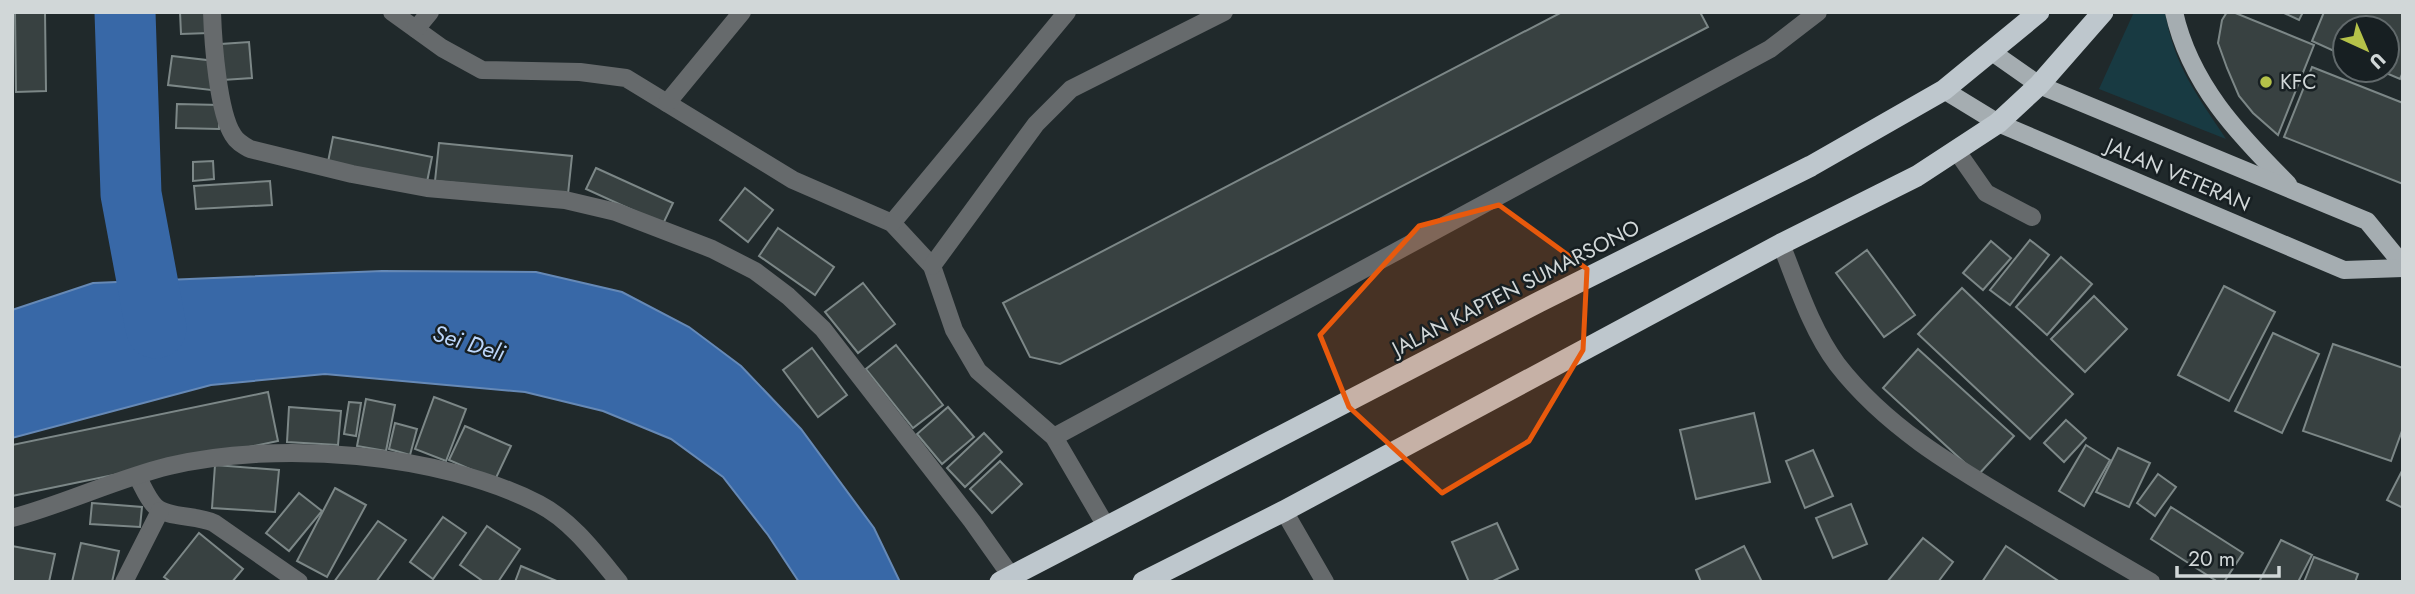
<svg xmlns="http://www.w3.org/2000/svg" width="2415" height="594" font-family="Jost,sans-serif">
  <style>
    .green { fill: #183a42 }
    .water { fill: #3868a7; stroke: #6689b6; stroke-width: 2 }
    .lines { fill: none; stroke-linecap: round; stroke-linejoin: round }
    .river { stroke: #3868a7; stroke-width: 61 }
    .building { fill: #384141; stroke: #7c8787; stroke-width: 2 }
    .minor { stroke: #666a6c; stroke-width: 18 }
    .major { stroke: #a5adb1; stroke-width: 18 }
    .highway { stroke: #bec7cd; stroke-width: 21 }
    .marked { fill: #e8590c; fill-opacity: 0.2; stroke: #e8590c; stroke-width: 5; stroke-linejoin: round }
    .poi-dot { fill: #b5c249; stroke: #171f22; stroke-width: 2.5 }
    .labels { text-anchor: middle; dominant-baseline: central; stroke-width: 5; stroke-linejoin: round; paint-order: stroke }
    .poi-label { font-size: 21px; fill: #d1d7d8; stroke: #171f22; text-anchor: start }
    .street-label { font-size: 21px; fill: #d1d7d8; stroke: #171f22 }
    .water-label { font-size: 23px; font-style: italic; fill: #bcd6fa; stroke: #171f22 }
  </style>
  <rect width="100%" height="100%" fill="#20292b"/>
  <!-- green -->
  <path class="green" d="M2134,12h31c10,56 31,81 61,127l-127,-50z"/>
  <!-- water -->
  <path class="water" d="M382,271l154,1 86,20 67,35 52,39 60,63 73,99 26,54h-101l-31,-47 -45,-58 -52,-38 -68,-28 -78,-19 -200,-18 -114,11 -199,53v-128l81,-27z"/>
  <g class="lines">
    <!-- river -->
    <path class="river" d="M125,12l6,182 25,134"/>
  </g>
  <!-- building -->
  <g class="building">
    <path d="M45,12l1,79 -30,1 -1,-79z"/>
    <path d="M180,12h28l1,21 -28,1z"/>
    <path d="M1562,12h138l8,15 -648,337 -30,-7 -27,-54z"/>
    <path d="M2227,12h6l81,33 -36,90 -25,-22 -14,-17 -12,-28 -9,-25 4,-23z"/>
    <path d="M2282,12h21l-4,8z"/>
    <path d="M2324,12h79v60l-3,7 -21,-9h8v-42h-42v28l-33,-15z"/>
    <path d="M249,42l3,36 -29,2 -2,-36z"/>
    <path d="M172,56l43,5 -4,29 -43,-5z"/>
    <path d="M2312,67l91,36v81l-119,-47z"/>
    <path d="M177,104l43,1 -1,24 -43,-1z"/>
    <path d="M333,137l99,20 -5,25 -99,-20z"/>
    <path d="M439,143l133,13 -4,38 -133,-13z"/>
    <path d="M213,161l1,18 -21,2v-19z"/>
    <path d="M596,168l77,35 -10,21 -77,-35z"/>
    <path d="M270,181l2,24 -76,4 -2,-23z"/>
    <path d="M745,188l28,22 -25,32 -28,-22z"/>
    <path d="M778,228l56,39 -19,28 -56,-39z"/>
    <path d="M2030,240l19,15 -39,50 -20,-15z"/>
    <path d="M1991,241l20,17 -28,32 -20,-17z"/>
    <path d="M1867,250l48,65 -31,22 -48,-64z"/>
    <path d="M2061,257l31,27 -45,51 -31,-28z"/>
    <path d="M863,283l32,41 -37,29 -33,-41z"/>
    <path d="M2224,286l51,26 -46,89 -51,-26z"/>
    <path d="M1962,288l111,106 -43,45 -112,-105z"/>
    <path d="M2094,296l33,33 -42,43 -34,-33z"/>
    <path d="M2273,333l46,21 -37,79 -47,-22z"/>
    <path d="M2333,344l70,24v60l-12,33 -88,-30z"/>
    <path d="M896,345l47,60 -30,23 -47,-59z"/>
    <path d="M812,348l35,47 -29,22 -35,-47z"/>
    <path d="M1918,349l96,87 -36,39 -95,-87z"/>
    <path d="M268,392l10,49 -266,55v-51z"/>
    <path d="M434,397l32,12 -20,52 -31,-12z"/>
    <path d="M366,399l29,6 -9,46 -29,-5z"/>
    <path d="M349,402l12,1 -5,33 -12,-2z"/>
    <path d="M289,407l52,4 -3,34 -51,-3z"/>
    <path d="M948,407l26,30 -32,27 -25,-30z"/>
    <path d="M1754,413l16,69 -74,17 -16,-69z"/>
    <path d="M2066,420l20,18 -22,24 -20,-19z"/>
    <path d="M395,423l22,6 -7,26 -21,-6z"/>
    <path d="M465,426l46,20 -16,34 -46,-20z"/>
    <path d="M984,433l18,19 -37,35 -18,-19z"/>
    <path d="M2086,445l24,15 -26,46 -25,-15z"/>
    <path d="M2118,448l32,15 -21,44 -33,-15z"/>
    <path d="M1813,450l20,46 -28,12 -19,-47z"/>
    <path d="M1000,461l22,23 -30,29 -22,-24z"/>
    <path d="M215,465l64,5 -4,42 -63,-4z"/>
    <path d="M2403,469v39l-16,-8z"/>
    <path d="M2158,474l18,13 -21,29 -18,-13z"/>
    <path d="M335,488l31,17 -39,72 -30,-16z"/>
    <path d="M299,493l23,18 -33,40 -23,-18z"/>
    <path d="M92,503l50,4 -2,20 -50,-3z"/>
    <path d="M1851,504l16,40 -34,14 -17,-40z"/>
    <path d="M2171,507l72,46 -19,29h-6l-67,-43z"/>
    <path d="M443,517l23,16 -33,46 -23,-17z"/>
    <path d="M378,521l28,19 -30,42h-42z"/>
    <path d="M1497,523l21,46 -27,13h-22l-17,-40z"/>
    <path d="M487,526l33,23 -22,33h-14l-24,-17z"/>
    <path d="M199,533l44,36 -11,13h-61l-7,-5z"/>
    <path d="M1923,538l30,24 -15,20h-51z"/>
    <path d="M2281,540l31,15 -14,27h-35l-3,-2z"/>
    <path d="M81,543l38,8 -7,31h-40z"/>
    <path d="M12,546l43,8 -6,28h-37z"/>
    <path d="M1744,546l18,36h-61l-5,-12z"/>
    <path d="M2006,546l54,36h-78z"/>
    <path d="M2314,557l44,17 -3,8h-51z"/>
    <path d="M521,566l38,16h-44z"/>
  </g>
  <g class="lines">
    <!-- minor -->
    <g class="minor">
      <path d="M212,12c1,30 6,100 21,123 4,7 10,10 17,14l102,25 75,14 138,12 51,12 96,37 43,22 33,25 35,33 149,192 39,55"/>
      <path d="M392,12l50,36 40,22 98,2 46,6 167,102 99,43 40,43 22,64 24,41 76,66 52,89"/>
      <path d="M416,29l14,-17"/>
      <path d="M667,103l75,-91"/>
      <path d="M1956,150l30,43 46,24"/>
      <path d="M892,223l175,-211"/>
      <path d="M1781,244c16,40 30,85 56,120 48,62 114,101 180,140 45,26 90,52 134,78"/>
      <path d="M932,266l104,-142 35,-35 153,-77"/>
      <path d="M1054,437l716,-388 48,-37"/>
      <path d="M137,476c6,10 10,22 18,30 10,12 43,9 59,17l85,59"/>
      <path d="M1284,511l41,71"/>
      <path d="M12,518c53,-14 104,-39 157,-52 108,-26 271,-13 370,38 33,17 57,50 80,78"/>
      <path d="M124,582l36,-71"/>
    </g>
    <!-- major -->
    <g class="major">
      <path d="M2174,12c16,72 64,122 114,172"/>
      <path d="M1992,52l47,33 328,136 36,44"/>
      <path d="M1944,90l54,33 346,147 59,-2"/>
    </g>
    <!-- highway -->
    <g class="highway">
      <path d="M1000,582l539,-280 272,-136 133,-76 95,-78"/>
      <path d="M1143,582l141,-71 497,-267 136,-68 81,-53 41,-38 64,-73"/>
    </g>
  </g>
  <!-- marked area -->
  <path class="marked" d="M1499,205l88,64 -4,81 -54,91 -87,52 -93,-86 -29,-72 99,-109z"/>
  <!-- markers -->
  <circle class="poi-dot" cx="2266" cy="82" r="7"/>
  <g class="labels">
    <!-- poi labels -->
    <g class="poi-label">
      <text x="2280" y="82">KFC</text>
    </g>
    <!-- street labels -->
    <g class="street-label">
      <text transform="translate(2178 175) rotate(23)">JALAN VETERAN</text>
      <text transform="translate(1516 288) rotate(-27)">JALAN KAPTEN SUMARSONO</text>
    </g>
    <!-- water labels -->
    <g class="water-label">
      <text transform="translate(469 343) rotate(17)">Sei Deli</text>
    </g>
  </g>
  <!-- border -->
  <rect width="2415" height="594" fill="none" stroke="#d1d7d8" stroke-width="28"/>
  <!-- north arrow -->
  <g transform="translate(2366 49) rotate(136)"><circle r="33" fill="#171f22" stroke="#61696b" stroke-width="2"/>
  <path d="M0-5L12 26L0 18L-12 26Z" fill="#b5c249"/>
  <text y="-10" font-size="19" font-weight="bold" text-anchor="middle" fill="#d1d7d8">U</text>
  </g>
  <!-- scale -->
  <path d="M2177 566v10h102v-10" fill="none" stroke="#d1d7d8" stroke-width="3.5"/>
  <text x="2188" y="566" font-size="21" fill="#d1d7d8" stroke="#171f22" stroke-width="5" paint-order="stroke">20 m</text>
</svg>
